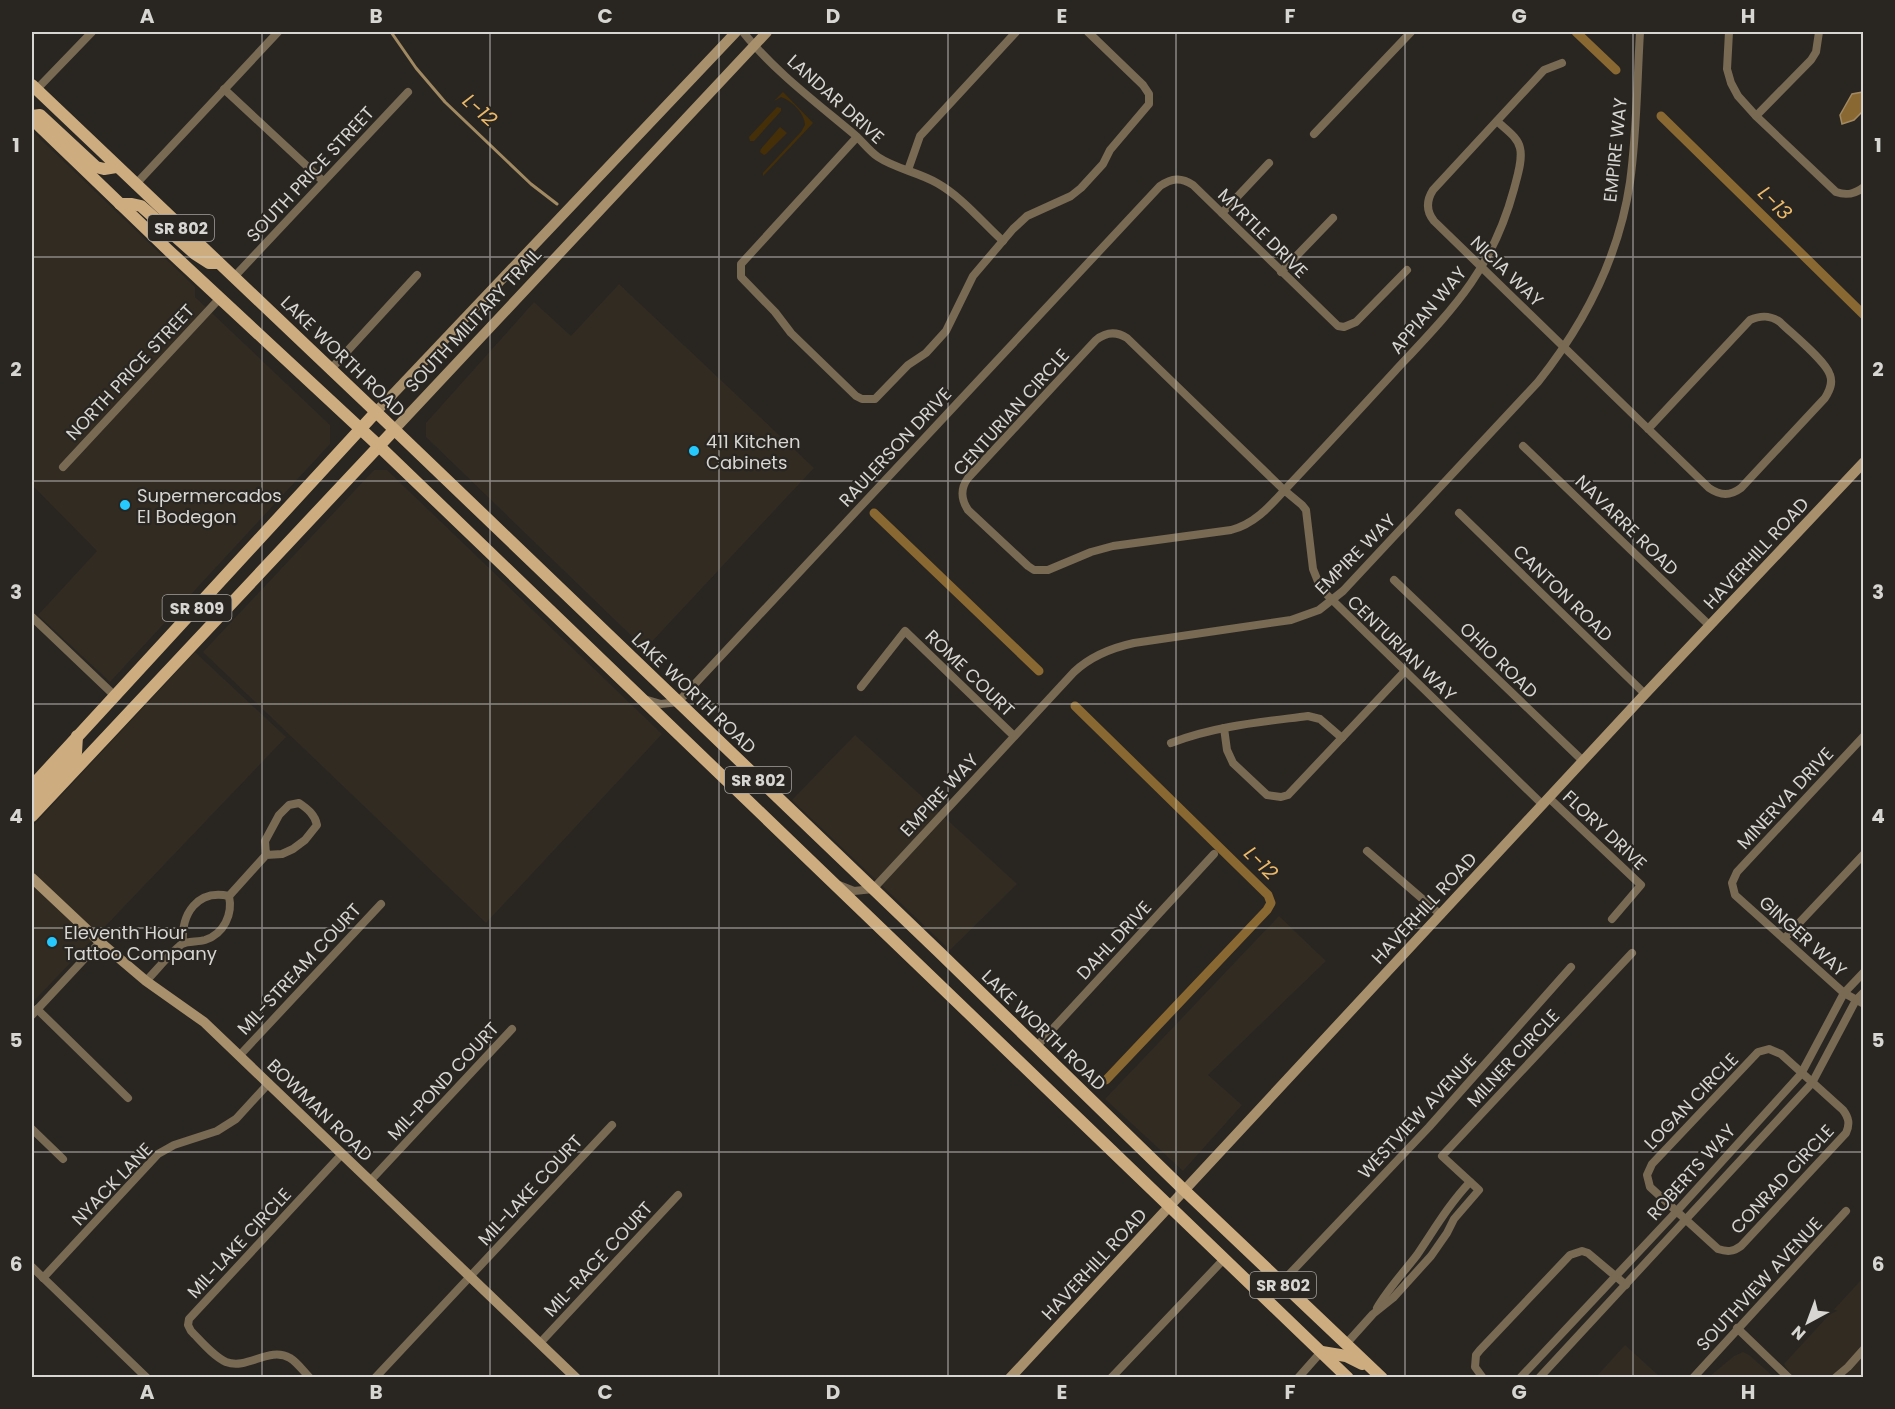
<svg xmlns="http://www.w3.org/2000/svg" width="1895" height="1409" font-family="Poppins,sans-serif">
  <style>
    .built { fill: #312b21 }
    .green { fill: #452f08 }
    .water { fill: #8a6831; stroke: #a18962; stroke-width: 1.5 }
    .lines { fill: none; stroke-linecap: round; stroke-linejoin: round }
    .stream { stroke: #a18962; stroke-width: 3 }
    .canal { stroke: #8a6831; stroke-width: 9 }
    .street { stroke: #796a54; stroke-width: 8 }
    .secondary { stroke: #a8906c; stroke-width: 10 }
    .primary { stroke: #cdad7f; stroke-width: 12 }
    .grid { fill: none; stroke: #d8d6d3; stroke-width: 1.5; stroke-opacity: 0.55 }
    .poi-dot { fill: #25c9fe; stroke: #292622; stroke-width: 2 }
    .labels { text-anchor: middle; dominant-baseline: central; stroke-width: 4.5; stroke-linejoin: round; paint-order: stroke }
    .shield { fill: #292622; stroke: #a4a19e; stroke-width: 1.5 }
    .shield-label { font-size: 16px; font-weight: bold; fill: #d8d6d3 }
    .street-label { font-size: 18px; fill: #d8d6d3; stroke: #292622 }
    .poi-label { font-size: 18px; fill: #d8d6d3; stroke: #292622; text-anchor: start }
    .water-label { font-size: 20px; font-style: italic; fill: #ecb969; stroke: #292622 }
    .neatline { fill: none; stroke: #d8d6d3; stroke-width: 2 }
    .grid-label { font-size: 20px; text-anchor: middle; font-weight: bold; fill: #d8d6d3 }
  </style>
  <rect width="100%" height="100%" fill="#292622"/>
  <!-- built -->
  <g class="built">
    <path d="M32,131l163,156v10l135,128v19l-220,238 -72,-67 59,-64 -65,-66z"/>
    <path d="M619,284l195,184 -169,181 -219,-212v-14l108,-121 37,34z"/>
    <path d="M374,470h13l275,264 -176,189 -283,-271z"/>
    <path d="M195,652l91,85 -254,266v-176z"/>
    <path d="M855,735l162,149 -67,66 -158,-150z"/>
    <path d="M1279,916l47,45 -118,114 34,30 -59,66 -78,-72z"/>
    <path d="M1863,1278v99h-70l-9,-13z"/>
    <path d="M1625,1345l35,32h-64z"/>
    <path d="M1743,1352l6,3 25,22h-65l25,-21z"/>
  </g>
  <!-- green -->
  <g class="green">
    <path d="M783,92l30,31 -50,53v-3l38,-41 4,-7c0,-12 -14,-25 -24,-28l-7,4z"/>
    <path d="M777,107l4,1v3l-27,30h-4l-1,-4z"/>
    <path d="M780,127l7,6 -21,21 -2,1 -4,-3 1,-3z"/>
  </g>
  <!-- water -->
  <path class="water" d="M1863,92v19l-9,9 -12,4 -2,-9 12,-21z"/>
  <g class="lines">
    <!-- stream -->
    <path class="stream" d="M391,32l25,36 29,34 86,82 26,20"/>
    <!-- canal -->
    <g class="canal">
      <path d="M1576,32l40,38"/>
      <path d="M1661,116l203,199"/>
      <path d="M874,513l165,158"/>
      <path d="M1075,706l193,189 3,8 -4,7 -161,170"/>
    </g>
    <!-- street -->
    <g class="street">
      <path d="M743,32c31,39 74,71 112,103 8,7 14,16 23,22 18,12 40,15 59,26 25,14 45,39 66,58"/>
      <path d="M1729,32l-2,37 4,14 7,13 18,20 80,76c11,4 19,2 28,-5"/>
      <path d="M1562,63l-18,7 -111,120c-7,11 -7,21 1,31l275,267c12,8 21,8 32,0l84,-90c5,-8 8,-15 5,-23 -4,-14 -39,-42 -50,-53 -10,-7 -19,-7 -30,-2l-102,109"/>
      <path d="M224,89l99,92"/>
      <path d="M36,90l56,-58"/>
      <path d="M1756,116l55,-56 5,-8 3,-20"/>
      <path d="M1497,121c8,8 21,16 23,27 3,12 -3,29 -6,41 -22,82 -63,122 -119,182 -34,37 -68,74 -103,111 -18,19 -34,41 -61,48l-118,16 -22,6 -43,18h-14l-6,-4 -60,-56c-7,-11 -8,-21 0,-32l128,-138c10,-8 20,-9 31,-2l157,152 18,15 4,5 7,59 8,20 222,216"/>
      <path d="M1314,134l97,-102"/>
      <path d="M857,137l-116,127v13l34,35 16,21 65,63 6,3h13l33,-34 18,-12 20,-22 27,-55 40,-47 14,-13 44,-20 10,-8 22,-24 7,-14 39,-46v-10l-6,-9 -55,-53"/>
      <path d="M908,170l12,-34 96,-104"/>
      <path d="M135,185l143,-153"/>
      <path d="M1222,213l47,-50"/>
      <path d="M1281,272l52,-54"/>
      <path d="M234,277l174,-185"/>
      <path d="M330,370l87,-95"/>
      <path d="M1523,446l187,180"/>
      <path d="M63,467l157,-169"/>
      <path d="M1459,513l186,181"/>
      <path d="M1394,580l189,181"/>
      <path d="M32,617l83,79"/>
      <path d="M861,687l44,-56 109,105"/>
      <path d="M644,699l17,5 17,-2 482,-516c12,-8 21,-9 33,-1l145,141 6,1 12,-5 51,-52"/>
      <path d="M1224,728l3,22 6,13 34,32 14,2 7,-2 117,-124"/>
      <path d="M1864,736l-127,136 -5,11 3,12 109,98 20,11"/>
      <path d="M1171,743c44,-17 91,-21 137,-27l12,3 22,19"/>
      <path d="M1549,798l92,87 -29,34"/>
      <path d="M1367,851l74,64"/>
      <path d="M839,885l15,6 19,-2 201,-217c17,-16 37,-24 60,-29l157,-23 28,-10 24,-19 195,-209c47,-59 81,-125 92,-200 7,-50 7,-101 10,-150"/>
      <path d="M229,896l37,-41 16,-1 11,-5 12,-9 12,-15c-2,-10 -9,-16 -18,-22l-10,2 -10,10 -14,26 1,14"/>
      <path d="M1784,939l80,-85"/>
      <path d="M183,943c-2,-29 14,-54 46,-47"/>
      <path d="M146,981c9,-9 27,-31 36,-37 5,-3 16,-2 23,-4 19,-6 28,-26 24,-44"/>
      <path d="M37,1009l91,89"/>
      <path d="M32,1015l68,-73"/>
      <path d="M1036,1047l178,-193"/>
      <path d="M1769,1049l12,5 62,56c6,8 7,14 3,23l-105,113c-8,6 -14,6 -23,3l-68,-62 -3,-12 5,-11 106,-112z"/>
      <path d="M240,1055l141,-151"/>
      <path d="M32,1129l31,30"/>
      <path d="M370,1181l142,-152"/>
      <path d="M32,1267l115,111"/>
      <path d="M43,1278l115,-124 16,-9 43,-14 19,-12 33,-36"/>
      <path d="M1281,1283l148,-156 142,-160"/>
      <path d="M1377,1308c11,-19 26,-35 40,-53 17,-25 32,-51 53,-73"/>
      <path d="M1737,1328l52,50"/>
      <path d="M540,1343l138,-148"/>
      <path d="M1346,1344l27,-30 20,-16 38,-42 16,-23 7,-14 25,-29 -37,-34 190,-203"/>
      <path d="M310,1378c-7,-7 -12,-15 -20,-20 -21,-12 -42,12 -64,4 -13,-6 -25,-21 -35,-31l-3,-6 1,-6 153,-165"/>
      <path d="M375,1378l237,-253"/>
      <path d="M1111,1378l114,-120"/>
      <path d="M1298,1378l23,-26"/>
      <path d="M1483,1378l-8,-11 1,-12 4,-5 90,-95 12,-4 6,2 38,32"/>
      <path d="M1520,1378l156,-166 125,-138 43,-81 20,-21"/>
      <path d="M1539,1378l273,-295 44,-83 8,-8"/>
      <path d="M1693,1378l153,-167"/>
      <path d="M1835,1378l13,-11 16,-18"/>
    </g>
    <!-- secondary -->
    <g class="secondary">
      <path d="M376,412l360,-380"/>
      <path d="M394,430l373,-398"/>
      <path d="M32,878l68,64 46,39 58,41 372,356"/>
      <path d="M1010,1378l635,-684 219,-232"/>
    </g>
    <!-- primary -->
    <g class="primary">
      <path d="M32,85l344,327 562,539 247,240 197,187"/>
      <path d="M32,116l8,-1 56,52 8,2 12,-2"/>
      <path d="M32,119l135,130 212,197 969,932"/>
      <path d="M120,204h12l9,2 54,48 14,9h9"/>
      <path d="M32,786l344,-374"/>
      <path d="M32,801l44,-48 1,-17"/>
      <path d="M32,816l362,-386"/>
      <path d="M1322,1352l24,4 16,8"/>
    </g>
  </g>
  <!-- grid -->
  <path class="grid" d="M262,32v1346M490,32v1346M719,32v1346M948,32v1346M1176,32v1346M1405,32v1346M1633,32v1346M32,257h1832M32,481h1832M32,704h1832M32,928h1832M32,1152h1832"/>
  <!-- markers -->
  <g class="poi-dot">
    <circle cx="694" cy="451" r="6"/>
    <circle cx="125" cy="505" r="6"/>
    <circle cx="52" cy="942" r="6"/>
  </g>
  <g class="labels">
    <!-- shield labels -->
    <g class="shield">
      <rect x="148" y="215" width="66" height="26" rx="4.5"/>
      <rect x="162.5" y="595" width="69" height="26" rx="4.5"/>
      <rect x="725" y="767" width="66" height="26" rx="4.5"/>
      <rect x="1250" y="1272" width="66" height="26" rx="4.5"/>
    </g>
    <g class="shield-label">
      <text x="181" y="228">SR 802</text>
      <text x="197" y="608">SR 809</text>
      <text x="758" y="780">SR 802</text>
      <text x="1283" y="1285">SR 802</text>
    </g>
    <!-- street labels -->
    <g class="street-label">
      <text transform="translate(836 99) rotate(42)">LANDAR DRIVE</text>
      <text transform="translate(1615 150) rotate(-84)">EMPIRE WAY</text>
      <text transform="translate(310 174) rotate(-47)">SOUTH PRICE STREET</text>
      <text transform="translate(1263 233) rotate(45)">MYRTLE DRIVE</text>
      <text transform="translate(1507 271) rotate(44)">NICIA WAY</text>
      <text transform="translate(1428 310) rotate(-50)">APPIAN WAY</text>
      <text transform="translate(473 320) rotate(-47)">SOUTH MILITARY TRAIL</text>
      <text transform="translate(343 356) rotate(44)">LAKE WORTH ROAD</text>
      <text transform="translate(130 372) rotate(-47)">NORTH PRICE STREET</text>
      <text transform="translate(1011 412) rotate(-48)">CENTURIAN CIRCLE</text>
      <text transform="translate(895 447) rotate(-47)">RAULERSON DRIVE</text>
      <text transform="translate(1627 525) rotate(44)">NAVARRE ROAD</text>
      <text transform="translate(1756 553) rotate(-47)">HAVERHILL ROAD</text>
      <text transform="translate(1355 554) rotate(-45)">EMPIRE WAY</text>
      <text transform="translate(1563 593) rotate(44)">CANTON ROAD</text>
      <text transform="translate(1402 648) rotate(44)">CENTURIAN WAY</text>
      <text transform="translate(1499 660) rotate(44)">OHIO ROAD</text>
      <text transform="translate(970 673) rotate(44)">ROME COURT</text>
      <text transform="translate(694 693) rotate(44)">LAKE WORTH ROAD</text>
      <text transform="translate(939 795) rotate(-47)">EMPIRE WAY</text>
      <text transform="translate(1785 798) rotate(-47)">MINERVA DRIVE</text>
      <text transform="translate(1605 830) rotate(43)">FLORY DRIVE</text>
      <text transform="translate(1424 908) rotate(-47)">HAVERHILL ROAD</text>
      <text transform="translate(1803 936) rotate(42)">GINGER WAY</text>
      <text transform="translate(1114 940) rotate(-47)">DAHL DRIVE</text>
      <text transform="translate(299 969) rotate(-47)">MIL-STREAM COURT</text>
      <text transform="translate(1044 1030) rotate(44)">LAKE WORTH ROAD</text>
      <text transform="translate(1513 1058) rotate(-47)">MILNER CIRCLE</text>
      <text transform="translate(443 1081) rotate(-47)">MIL-POND COURT</text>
      <text transform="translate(1691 1101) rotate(-46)">LOGAN CIRCLE</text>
      <text transform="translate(320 1110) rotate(44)">BOWMAN ROAD</text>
      <text transform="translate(1417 1116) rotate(-47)">WESTVIEW AVENUE</text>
      <text transform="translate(1691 1172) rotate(-48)">ROBERTS WAY</text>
      <text transform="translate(1782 1179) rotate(-47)">CONRAD CIRCLE</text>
      <text transform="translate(112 1184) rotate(-46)">NYACK LANE</text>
      <text transform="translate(530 1190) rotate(-47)">MIL-LAKE COURT</text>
      <text transform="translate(239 1243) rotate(-47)">MIL-LAKE CIRCLE</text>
      <text transform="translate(598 1259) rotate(-47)">MIL-RACE COURT</text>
      <text transform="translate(1094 1264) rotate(-47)">HAVERHILL ROAD</text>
      <text transform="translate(1759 1284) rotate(-47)">SOUTHVIEW AVENUE</text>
    </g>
    <!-- poi labels -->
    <g class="poi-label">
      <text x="706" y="441">411 Kitchen<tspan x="706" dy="21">Cabinets</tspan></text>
      <text x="137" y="495">Supermercados<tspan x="137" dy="21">El Bodegon</tspan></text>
      <text x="64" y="932">Eleventh Hour<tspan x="64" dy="21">Tattoo Company</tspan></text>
    </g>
    <!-- water labels -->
    <g class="water-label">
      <text transform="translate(480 110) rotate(42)">L-12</text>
      <text transform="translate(1775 203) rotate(45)">L-13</text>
      <text transform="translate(1261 863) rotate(45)">L-12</text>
    </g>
  </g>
  <!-- border -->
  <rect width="1895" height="1409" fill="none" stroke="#292622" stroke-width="66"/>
  <!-- north arrow -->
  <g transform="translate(1808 1322) rotate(221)" stroke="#292622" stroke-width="4.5" paint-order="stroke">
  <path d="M0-4.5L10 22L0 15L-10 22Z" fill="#d8d6d3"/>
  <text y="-9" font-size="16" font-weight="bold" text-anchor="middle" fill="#d8d6d3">N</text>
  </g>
  <rect x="33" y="33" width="1829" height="1343" class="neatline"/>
  <g class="grid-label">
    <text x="147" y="23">A</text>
    <text x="376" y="23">B</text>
    <text x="605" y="23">C</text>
    <text x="833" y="23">D</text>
    <text x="1062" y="23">E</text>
    <text x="1290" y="23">F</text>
    <text x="1519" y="23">G</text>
    <text x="1748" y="23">H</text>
    <text x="16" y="152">1</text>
    <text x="1878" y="152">1</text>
    <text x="16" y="376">2</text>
    <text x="1878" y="376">2</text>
    <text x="16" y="599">3</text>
    <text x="1878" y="599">3</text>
    <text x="16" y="823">4</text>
    <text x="1878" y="823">4</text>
    <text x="16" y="1047">5</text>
    <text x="1878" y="1047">5</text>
    <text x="16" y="1271">6</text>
    <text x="1878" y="1271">6</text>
    <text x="147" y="1399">A</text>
    <text x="376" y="1399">B</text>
    <text x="605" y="1399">C</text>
    <text x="833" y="1399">D</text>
    <text x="1062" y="1399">E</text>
    <text x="1290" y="1399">F</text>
    <text x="1519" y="1399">G</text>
    <text x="1748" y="1399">H</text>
  </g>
</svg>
